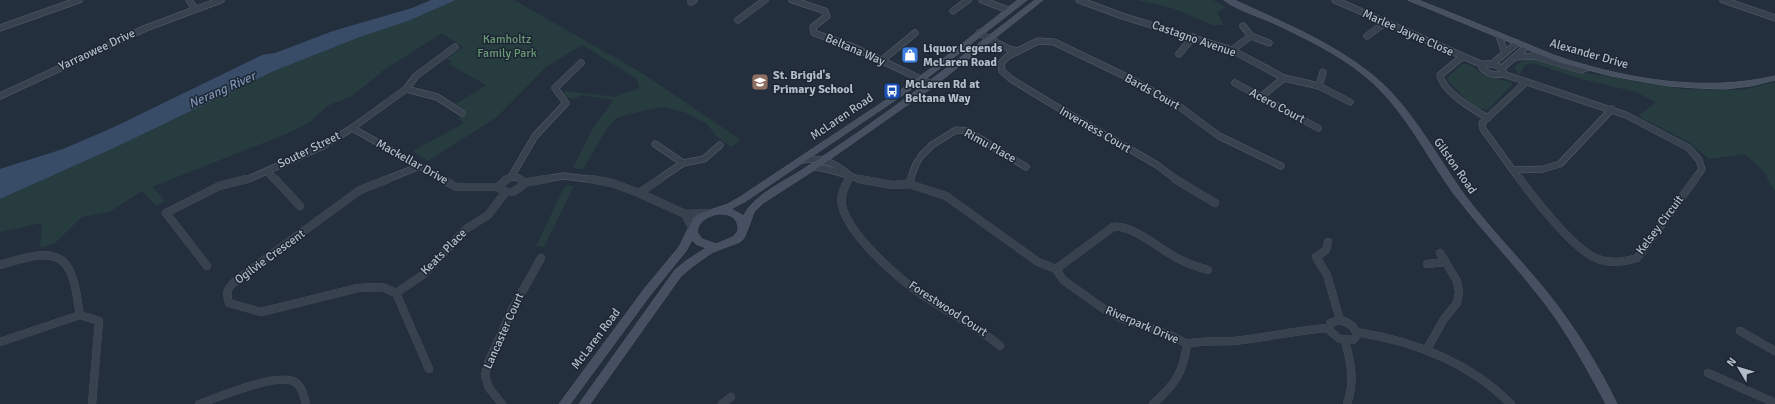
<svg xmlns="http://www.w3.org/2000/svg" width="1775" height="404" font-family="Signika,sans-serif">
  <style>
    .green { fill: #263c3f }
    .water { fill: #394c67 }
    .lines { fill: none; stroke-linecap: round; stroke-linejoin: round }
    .street-far1-casing { stroke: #565f6c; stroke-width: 7 }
    .street-casing { stroke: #565f6c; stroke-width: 8 }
    .secondary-casing { stroke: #565f6c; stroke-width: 1 }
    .street-far1 { stroke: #38414e; stroke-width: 6 }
    .street { stroke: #38414e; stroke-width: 8 }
    .secondary { fill: #465061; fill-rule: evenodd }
    .labels { text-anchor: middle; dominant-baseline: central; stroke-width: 3; stroke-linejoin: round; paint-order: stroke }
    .street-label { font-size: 12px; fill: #b4bcc9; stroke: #1d2633 }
    .park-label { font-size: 12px; fill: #6b9a76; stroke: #1d2633 }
    .poi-label { font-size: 12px; font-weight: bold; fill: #b4bcc9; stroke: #1d2633; text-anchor: start }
    .water-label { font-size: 13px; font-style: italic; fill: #7c92b1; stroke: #1d2633 }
  </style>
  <rect width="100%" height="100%" fill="#242f3e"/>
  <!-- green -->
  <g class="green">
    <path d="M456,0h58l128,73 99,67 -10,7 -16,-12 -8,-11 -23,-12 -22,-5 -37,8 -10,4 -7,8 -25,42 -10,-1 21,-42 20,-26 -32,-5 -8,4 -11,-3 2,-5 52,6 3,-3 19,-5 -2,-10 -55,-34 -36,22 -49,50 -69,44 -15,-10 51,-28 -6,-5 8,-7 -10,-7 30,-19 -37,-21 2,-3 -5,-2 17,-12 -21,-14 -58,37 -32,26 -25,10 -17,16 -19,10 -139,55 13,14 -9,5 -14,-15 -33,21 -27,5 -27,26 -15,5 2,-25 -42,9v-33l114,-51 160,-77 86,-34 48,-16z"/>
    <path d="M1137,0h76l13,7 -9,5 7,13h-11l-41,-17z"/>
    <path d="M1530,57l44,14 109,18 59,1 33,-8v109l-8,-13v-4l-23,-20 -35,5 -20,-17 -51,-26 18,-14 -21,-10 -57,-14 -45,-15 -8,2 -5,9 -3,-1 -2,-5 3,-4z"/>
    <path d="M1462,64c14,-1 12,7 22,11 9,5 19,4 28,8v2l-25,25 -14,-3 -26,-28 1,-2z"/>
    <path d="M565,186h9l-30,61 -8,-1z"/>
  </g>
  <!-- water -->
  <path class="water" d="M431,0h25l-48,21 -48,16 -86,34 -160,77 -114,51v-30l63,-20 49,-21 150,-73 13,-2 58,-22 79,-23z"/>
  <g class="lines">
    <!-- street-far1 casing -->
    <g class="street-far1-casing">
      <g id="street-far1">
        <path d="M189,0l6,9"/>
        <path d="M792,0l33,11 2,5 -14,11 1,6 37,13 80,38"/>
        <path d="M982,0l26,10"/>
        <path d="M1079,0l43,16 110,34 52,28 35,8 31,16"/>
        <path d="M1335,0l148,65"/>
        <path d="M1723,0l52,18"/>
        <path d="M691,2l3,-2"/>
        <path d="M953,11l15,-11"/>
        <path d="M738,20l27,-20"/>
        <path d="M1243,26l8,10 18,7"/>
        <path d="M0,28l79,-28"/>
        <path d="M979,33l30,16 9,2"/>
        <path d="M1367,36l18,-13"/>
        <path d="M1499,36l6,17"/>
        <path d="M1232,50l19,-14"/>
        <path d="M1179,54l14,-17"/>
        <path d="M1462,57l-22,18c3,17 34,35 48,43"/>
        <path d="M1515,57l19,-1 47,14 5,-2"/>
        <path d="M881,61l34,-28"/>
        <path d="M1484,64c9,-1 16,1 20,9 -8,4 -16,1 -22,-5z"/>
        <path d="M1492,64l25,-21"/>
        <path d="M1502,68l24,-21"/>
        <path d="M1503,74l123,41 63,33 10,12 3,9 -8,11"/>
        <path d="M1235,83l83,45"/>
        <path d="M1319,86l4,-14"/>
        <path d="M406,89l31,8 25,16"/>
        <path d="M0,96l146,-68 75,-28"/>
        <path d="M1261,97l23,-19"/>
        <path d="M352,128l92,52"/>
        <path d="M655,144l28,19 -25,17"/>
        <path d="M803,160c19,-3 33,3 47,16"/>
        <path d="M683,163l21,-4 16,-14"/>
        <path d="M813,167c18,1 33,9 51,13"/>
        <path d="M1513,170l30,-1 17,-5 52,-55"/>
        <path d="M267,171l8,9"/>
        <path d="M511,177l24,-41 31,-33 -11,-15 26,-25"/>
        <path d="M243,180l8,-2 72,-32 29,-18 54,-39 10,-13 39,-29"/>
        <path d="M385,180l35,-14"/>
        <path d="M505,180c5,-3 11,-5 16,0"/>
        <path d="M540,180l23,-4 33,4"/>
        <path d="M848,180l3,-4"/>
        <path d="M910,180l6,-16 5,-8 11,-11 24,-15 12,1 58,36"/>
        <path d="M1177,180l-20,-15 -105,-61 -41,-25 -9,-8 -1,-8 7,-7 30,-15 16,1 77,37 49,28 39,29 62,30"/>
        <path d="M1520,180l-37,-51 -1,-6 44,-41"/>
      </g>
    </g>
    <!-- street casing -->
    <g class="street-casing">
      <g id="street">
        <path d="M275,179l25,27"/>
        <path d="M388,179l-28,11 -122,89c-10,8 -13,12 -9,24l32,9 97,-24 24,-1 14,6 33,76"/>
        <path d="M442,179l14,8h42"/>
        <path d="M507,179l-9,8 8,5h7l9,-6v-5l-2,-2"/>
        <path d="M591,179l21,4 27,10 46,21 24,-1"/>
        <path d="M849,179c-5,8 -9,16 -7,26 6,30 57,74 82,91 25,17 53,30 76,50"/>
        <path d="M859,179l33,6 17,-1 37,12 92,66 18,7 7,11 41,29 17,9 51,18 15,8c16,-4 30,-2 46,-3 32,-3 64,-11 96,-13"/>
        <path d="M1175,179l40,24"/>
        <path d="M1520,179c15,21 55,72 78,80 13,5 26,3 39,-1l58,-79"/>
        <path d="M523,183l23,-4"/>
        <path d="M909,184l2,-5"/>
        <path d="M639,193l21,-14"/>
        <path d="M685,214l8,15"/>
        <path d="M1328,242l-2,8 -10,7 11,18 13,45"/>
        <path d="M1427,264l18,-2"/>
        <path d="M0,265c19,-5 53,-20 67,1 9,14 10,34 13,49"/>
        <path d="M207,266l-41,-53 53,-27 28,-7"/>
        <path d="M1056,269l57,-42c20,-3 47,23 66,32 9,5 19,8 29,11"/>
        <path d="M396,293l28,-19 42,-45 22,-14 17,-22"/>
        <path d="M80,315l19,6 -7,83"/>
        <path d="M1340,320c8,2 15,6 17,15l-4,5 -13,-1 -10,-8v-8z"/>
        <path d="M1740,331l35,20"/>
        <path d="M1356,332c58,9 113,30 155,72"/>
        <path d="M1345,341c6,22 10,41 2,63"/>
        <path d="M0,342l80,-27"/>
        <path d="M1427,349l17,-30 13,-16 2,-11 -2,-11 -17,-28"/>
        <path d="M1708,373l67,30"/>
        <path d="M199,404c20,-7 78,-32 96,-22 7,4 9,15 11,22"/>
        <path d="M502,404l-13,-16 -4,-12 3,-13 25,-55 28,-50"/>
        <path d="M722,404l9,-7"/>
        <path d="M1153,404c22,-20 30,-30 34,-60"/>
      </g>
    </g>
    <!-- secondary casing -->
    <g class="secondary-casing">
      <g id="secondary">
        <path d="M1018,0h9l-105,82 -176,119 -15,8 13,7c7,-19 41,-35 58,-46 81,-52 157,-111 233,-170h8l-110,87 -117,82 -53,34 -9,9 -7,19 -3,7 -4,4 -27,10 -20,14 -12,10 -91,128h-11l96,-134 11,-9 20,-13 -10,-4 -4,-4 -6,11 -35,43 -81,110h-11l86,-116 34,-41 14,-28 5,-5 30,-10 12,-7 155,-103 35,-25zM717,214c13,-1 22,4 21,17l-5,6 -17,7 -14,-5 -5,-7c1,-11 10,-15 20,-18z"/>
        <path d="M1224,0h10c46,21 95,41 136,73 41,32 65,82 96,124 26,34 57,65 84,99 26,33 49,71 67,108h-11c-19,-35 -38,-71 -63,-103 -28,-37 -61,-70 -89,-107 -29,-40 -50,-86 -89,-118 -28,-23 -62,-39 -94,-54 -12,-5 -38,-14 -47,-22z"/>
        <path d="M1408,0h10c33,13 66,26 99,40 16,6 32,14 48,19 67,21 141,33 210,17v4l-24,6 -26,3 -28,-1 -29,-2 -57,-10 -53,-14z"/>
      </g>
    </g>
    <!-- street-far1 -->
    <use href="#street-far1" class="street-far1"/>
    <!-- street -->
    <use href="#street" class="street"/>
    <!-- secondary -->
    <use href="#secondary" class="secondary"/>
  </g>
  <!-- icons -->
  <defs>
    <g id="shop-square" transform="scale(0.9)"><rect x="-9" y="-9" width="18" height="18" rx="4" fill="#3f7fe0" stroke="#1d2633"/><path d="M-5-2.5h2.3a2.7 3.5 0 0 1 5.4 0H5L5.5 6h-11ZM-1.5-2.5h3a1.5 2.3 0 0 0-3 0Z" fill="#fff"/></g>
    <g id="school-square" transform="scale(0.9)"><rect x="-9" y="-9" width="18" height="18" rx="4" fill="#8d6e63" stroke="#1d2633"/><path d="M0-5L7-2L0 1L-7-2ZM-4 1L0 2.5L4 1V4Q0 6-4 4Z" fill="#fff"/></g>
    <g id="bus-square" transform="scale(0.9)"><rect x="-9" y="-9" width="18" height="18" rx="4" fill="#1a4fb4" stroke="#1d2633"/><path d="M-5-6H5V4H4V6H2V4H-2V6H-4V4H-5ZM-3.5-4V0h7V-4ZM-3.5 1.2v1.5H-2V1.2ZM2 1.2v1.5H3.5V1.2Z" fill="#fff"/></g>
  </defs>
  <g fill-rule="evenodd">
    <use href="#shop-square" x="910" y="55"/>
    <use href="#school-square" x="760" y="82"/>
    <use href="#bus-square" x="892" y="91"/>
  </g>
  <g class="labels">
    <!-- street labels -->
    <g class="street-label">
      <text transform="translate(1408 33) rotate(24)">Marlee Jayne Close</text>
      <text transform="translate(1194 39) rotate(19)">Castagno Avenue</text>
      <text transform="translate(97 50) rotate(-25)">Yarraowee Drive</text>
      <text transform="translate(855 50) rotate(23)">Beltana Way</text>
      <text transform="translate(1589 54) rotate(16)">Alexander Drive</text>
      <text transform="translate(1152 92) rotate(29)">Bards Court</text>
      <text transform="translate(1277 106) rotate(28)">Acero Court</text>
      <text transform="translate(842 117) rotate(-34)">McLaren Road</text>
      <text transform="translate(1095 130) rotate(30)">Inverness Court</text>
      <text transform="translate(990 146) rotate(29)">Rimu Place</text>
      <text transform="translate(309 150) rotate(-26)">Souter Street</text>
      <text transform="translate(412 162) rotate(29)">Mackellar Drive</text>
      <text transform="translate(1455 166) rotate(55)">Gilston Road</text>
      <text transform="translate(1660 225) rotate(-53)">Kelsey Circuit</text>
      <text transform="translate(444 252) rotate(-45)">Keats Place</text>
      <text transform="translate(270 257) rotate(-36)">Ogilvie Crescent</text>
      <text transform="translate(948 309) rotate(33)">Forestwood Court</text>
      <text transform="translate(1142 325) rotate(23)">Riverpark Drive</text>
      <text transform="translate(504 331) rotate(-66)">Lancaster Court</text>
      <text transform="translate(596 339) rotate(-53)">McLaren Road</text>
    </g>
    <!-- park labels -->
    <g class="park-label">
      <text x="507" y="39">Kamholtz<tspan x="507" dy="14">Family Park</tspan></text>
    </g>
    <!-- poi labels -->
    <g class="poi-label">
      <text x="923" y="48">Liquor Legends<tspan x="923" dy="14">McLaren Road</tspan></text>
      <text x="773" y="75">St. Brigid's<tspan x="773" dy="14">Primary School</tspan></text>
      <text x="905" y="84">McLaren Rd at<tspan x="905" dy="14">Beltana Way</tspan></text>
    </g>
    <!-- water labels -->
    <g class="water-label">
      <text transform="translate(222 90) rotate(-24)">Nerang River</text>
    </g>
  </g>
  <!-- north arrow -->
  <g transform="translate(1739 368) rotate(308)" stroke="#1d2633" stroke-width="3" paint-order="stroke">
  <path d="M0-3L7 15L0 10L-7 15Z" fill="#b4bcc9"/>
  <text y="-6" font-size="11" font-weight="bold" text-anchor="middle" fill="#b4bcc9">N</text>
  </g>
</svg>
